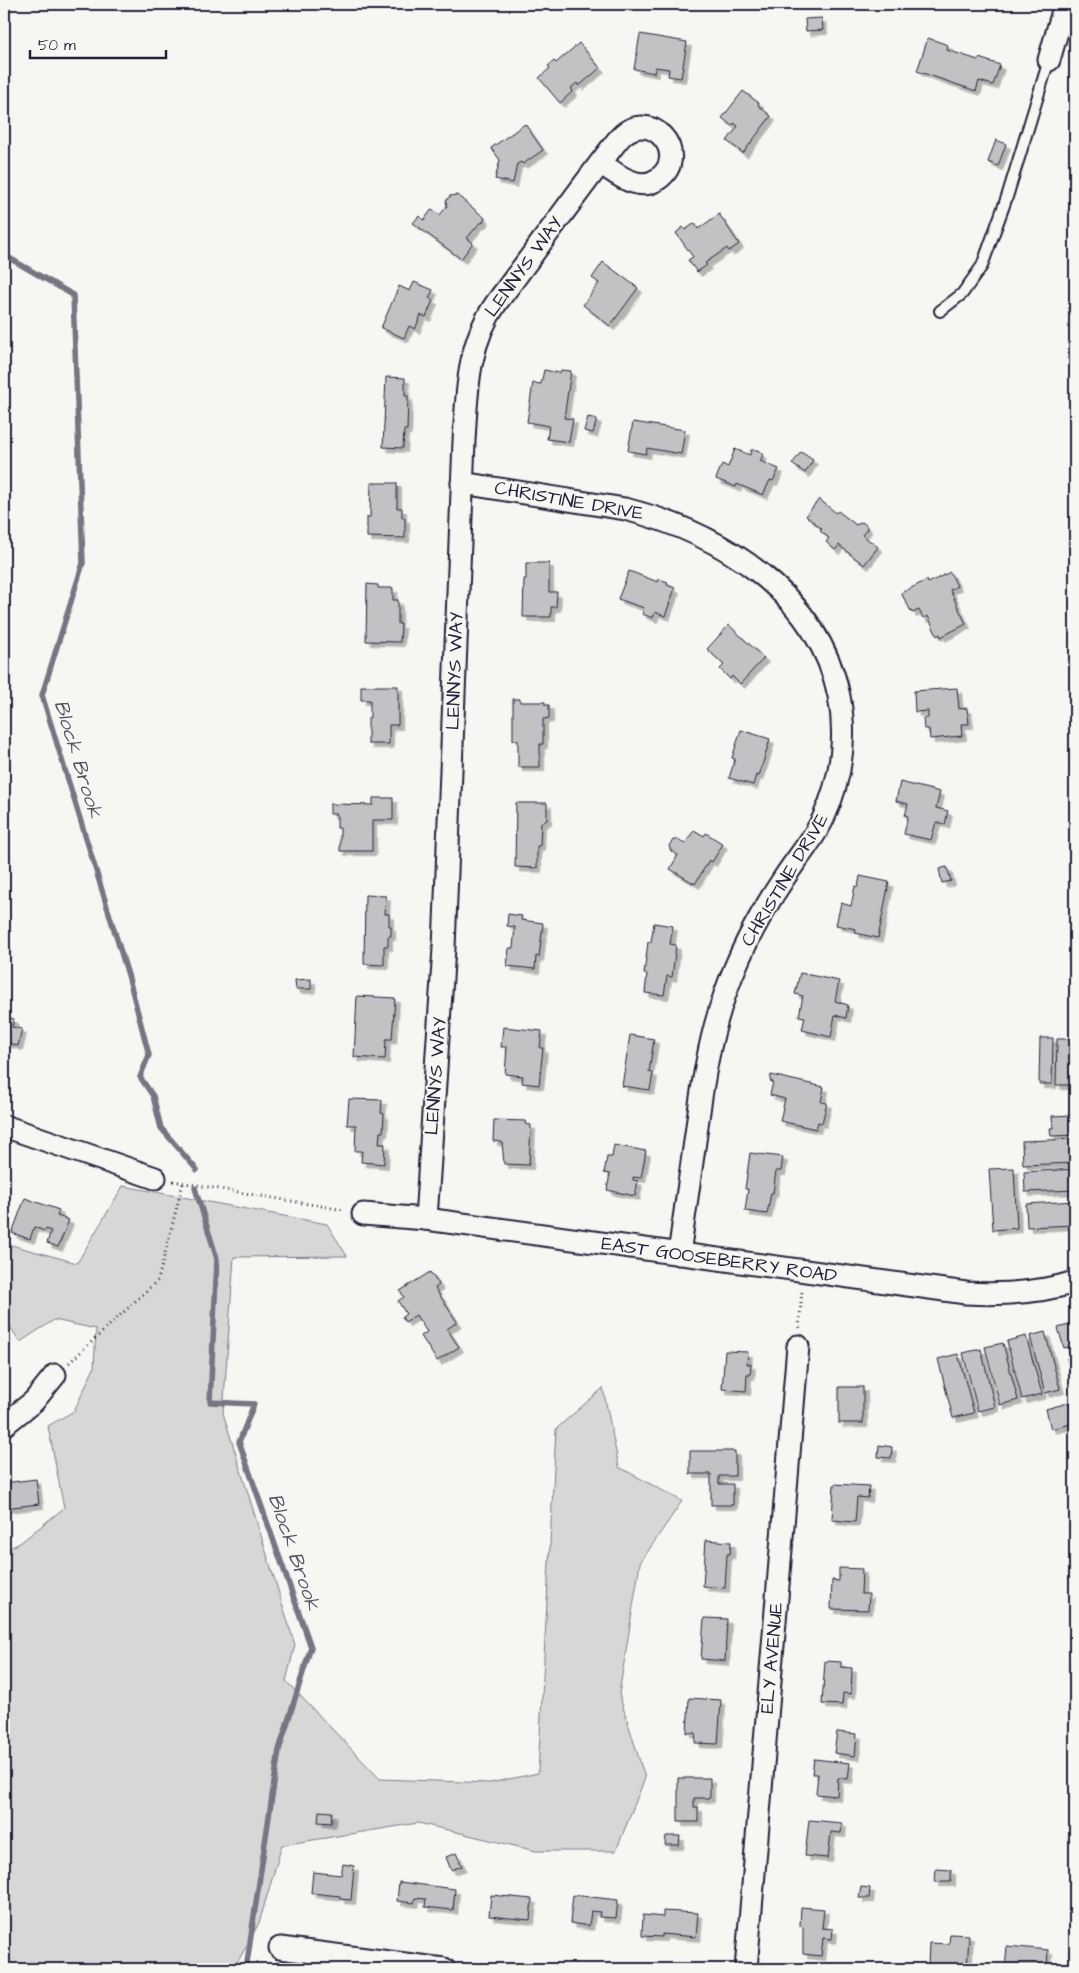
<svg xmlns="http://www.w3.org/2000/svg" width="1079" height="1973" font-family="'Architects Daughter',sans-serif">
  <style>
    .green { fill: #d7d7d7; stroke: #7c7c89 }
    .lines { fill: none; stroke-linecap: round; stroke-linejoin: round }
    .stream { stroke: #757583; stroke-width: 5.5 }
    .building { fill: #c2c2c4; stroke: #22223b; filter: url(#shadow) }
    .service-casing { stroke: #22223b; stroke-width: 14 }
    .minor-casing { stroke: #22223b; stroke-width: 25 }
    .path { stroke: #22223b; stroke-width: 3; stroke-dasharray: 1 4; stroke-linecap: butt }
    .service { stroke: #f6f6f2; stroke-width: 10 }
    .minor { stroke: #f6f6f2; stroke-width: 21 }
    .labels { text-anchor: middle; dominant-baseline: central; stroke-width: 4; stroke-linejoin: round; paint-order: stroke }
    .street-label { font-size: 19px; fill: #22223b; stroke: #f6f6f2 }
    .water-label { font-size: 20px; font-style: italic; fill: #535365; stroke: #f6f6f2 }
  </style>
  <defs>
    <filter id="shadow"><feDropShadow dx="4.5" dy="4.5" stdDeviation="0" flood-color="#0004"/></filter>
  </defs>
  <rect width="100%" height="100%" fill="#f6f6f2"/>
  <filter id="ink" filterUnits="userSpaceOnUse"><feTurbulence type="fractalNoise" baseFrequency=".02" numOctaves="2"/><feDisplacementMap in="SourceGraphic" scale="10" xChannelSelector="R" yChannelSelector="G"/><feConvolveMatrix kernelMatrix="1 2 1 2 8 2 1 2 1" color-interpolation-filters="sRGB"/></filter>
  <g filter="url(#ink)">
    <!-- green -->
    <path class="green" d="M123,1186l204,38 20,32 -113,1 -11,156 72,232 -9,36 94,98 110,4 48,-10 18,-344 47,-41 16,79 63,34 -42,62 -21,131 26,84 -29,73h-80l-118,-28 -136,22 -23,78 -23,42 -35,4h-197v-418l16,-8 44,-35 -16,-82 26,-15 20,-43 2,-39 -42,-9 -34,22 -16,-25v-74l73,20z"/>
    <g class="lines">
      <!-- stream -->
      <g class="stream">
        <path d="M4,255l69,40 10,268 -41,132 86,280 21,80 -9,22 13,19 8,32 36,42"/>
        <path d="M195,1188l22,71 -7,143 44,2 -15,38 72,205 -32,103 -33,219"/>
      </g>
    </g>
    <!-- building -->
    <g class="building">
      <path d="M822,18l1,12 -17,1 -1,-12z"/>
      <path d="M640,34l47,8 -6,36 -13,-2 1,-7 -14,-2 -1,6 -20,-4z"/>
      <path d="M928,38l20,7 -1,5 31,10 1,-2 21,7 -7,20 -14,-4 -3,10 -59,-20z"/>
      <path d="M579,43l21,25 -21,18 -2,-3 -6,5 2,3 -13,12 -21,-25 11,-10 -2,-2 6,-5 2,2z"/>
      <path d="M743,91l16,12 -1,2 13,11 -28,37 -16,-12 11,-15 -4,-3 -2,3 -10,-8z"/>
      <path d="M525,124l18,26 -20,14 -2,-2 -4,2 -4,19 -18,-4 5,-19 -9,-12z"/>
      <path d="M996,140l10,4 -8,22 -10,-4z"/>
      <path d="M457,195l28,23 -2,4 -4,2 -12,14 6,5 -12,16 -48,-36 6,-7 5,4 8,-11 8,6 7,-9 -1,-5 4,-5z"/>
      <path d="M719,214l20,30 -10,7 -2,-3 -22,15 2,2 -10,7 -9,-12 5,-3 -17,-24 7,-6 2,3 10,-7 3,6z"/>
      <path d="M603,262l35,26 -28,38 -27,-21 16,-22 -7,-5z"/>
      <path d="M414,282l19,8 -4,8 4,2 -7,17 -5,-2 -6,14 -6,-3 -5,12 -23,-10 18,-42 11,5z"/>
      <path d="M544,370l16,3 1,-3 10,1 -7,47 9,1 -4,23 -22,-3 2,-13 -22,-4 6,-39 8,1z"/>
      <path d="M386,377l19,1v18h3l-1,34h-3l-1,18 -20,-1z"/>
      <path d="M588,417l9,2 -4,14 -9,-2z"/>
      <path d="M633,422l52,8 -4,24 -34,-6 -1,6 -18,-3z"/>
      <path d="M735,449l15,6 1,-5h7l5,5 -3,6 19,8 -6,12 -3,-1 -7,15 -26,-11 -1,3 -20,-8 6,-15 6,3z"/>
      <path d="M801,452l12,8 -8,13 -13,-9z"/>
      <path d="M371,483h26v25h5v10h3v20l-38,-1v-20h3z"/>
      <path d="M819,499l17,14 2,-2 18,14 6,-3 4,3 1,4 -5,6 16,12 -14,18 -25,-20 -4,5 -9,-8 3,-4 -9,-7 2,-2 -16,-13z"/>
      <path d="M526,563h23v29h8l-1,15h-5v10h-28l1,-38h2z"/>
      <path d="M629,571l29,11 1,-3 9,3 -1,3 8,3 -10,28 -10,-4 -2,6 -11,-4 2,-6 -26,-9z"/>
      <path d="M950,572l7,14 -7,4 16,34 -25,13 -1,-3 -3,2 -9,-20 -5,2 -4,-8 -7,3 -11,-20 26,-13 1,3z"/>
      <path d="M367,584l11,1v3h15v12h5v24h3l-1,18 -34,-1z"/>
      <path d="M729,625l35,33 -24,26 -8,-8 -2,3 -10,-10 4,-4 -17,-16z"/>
      <path d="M361,686h37v39h-9v19h-21v-26h2v-18h-9z"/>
      <path d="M957,688l2,21 8,-1 2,16h-8l1,12 -32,3 -1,-10h-5l-1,-11h5v-7l-13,1 -1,-21z"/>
      <path d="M513,699h7v3h25v3h4v13l-6,1v25h-3v23h-22v-27h-5z"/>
      <path d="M741,730l29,9 -11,37 -3,-1 -3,10 -24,-7 6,-19 -3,-1z"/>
      <path d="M900,782l40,10 -4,16 12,3 -3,13 -9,-2 -5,18 -27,-6 4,-18h-3l3,-12 -12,-3z"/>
      <path d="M373,798h20v22h-21v31h-32v-23h-3v-14h-7v-10l43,1z"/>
      <path d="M516,803h31v17l-6,3 -1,23h-3v22l-22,-1z"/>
      <path d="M694,830l10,6 2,-3 17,11 -11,18 -3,-2 -14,24 -25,-15 8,-14 -7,-4 -2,-5 4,-6h5l7,4z"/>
      <path d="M947,867l4,14 -9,2 -3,-14z"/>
      <path d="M860,876l29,6 -11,56 -23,-5 1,-4 -20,-4 5,-22 10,3 4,-20 3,1z"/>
      <path d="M365,895l21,1 -1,18h4v12h2v10h-3v10h-4v19l-20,-1z"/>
      <path d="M508,914l14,2 -1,4 22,3 -4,34 -3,-1 -1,13 -28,-3 2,-18h4l2,-21 -8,-1z"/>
      <path d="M654,923l19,3 -3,18 6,1 -4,32 -5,-1 -3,19 -19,-2 2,-19h-3l4,-32h3z"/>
      <path d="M800,973l39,8 -4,20 13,4 -2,13 -11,-3 -4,22 -29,-7 3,-13 -6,-1 4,-20 -8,-2z"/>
      <path d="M311,979v10h-15l-1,-9z"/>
      <path d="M357,996l38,2 -3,41h-6l-1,20 -31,-2z"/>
      <path d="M4,1016l10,3 -2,8 10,2 -4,17 -14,-4z"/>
      <path d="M503,1027l39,4 -2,17h3l-4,37 -17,-2 1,-7 -18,-2 2,-27h-6z"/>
      <path d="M630,1035l24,4 -5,33 4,1 -3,17 -28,-4z"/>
      <path d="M1040,1038h13l-1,46h-13z"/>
      <path d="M1057,1039h14l-1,46h-14z"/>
      <path d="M1075,1039v45h-1z"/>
      <path d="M771,1075l53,12 -3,15 6,1 -5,20 -4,-1 -2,7 -36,-8 5,-22 -15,-4 3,-13 -3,-1z"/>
      <path d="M349,1099l33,1 -1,13 3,1 -1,18h-3l-1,12h6l-1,20 -23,-2 1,-11h-7l1,-26h-9z"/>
      <path d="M1075,1115v20l-24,1 -1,-8h3l-1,-12z"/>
      <path d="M494,1120l32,1 -1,3 6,1 -2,40 -25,-1 -2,-22 -9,-1z"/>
      <path d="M1075,1139v24l-52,2 -1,-24z"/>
      <path d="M614,1145l32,6 -5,27 -8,-1v3l5,1 -3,15 -28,-6 3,-16 -6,-1 3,-16h5z"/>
      <path d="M750,1153l33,4 -2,14h-5l-3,22h-2l-4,21 -22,-3 3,-22h-3z"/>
      <path d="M1014,1168l3,60 -24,2 -4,-61z"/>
      <path d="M1075,1169v21l-50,2 -1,-20z"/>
      <path d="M25,1198l34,12 -2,6 12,4 -11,27 -11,-4 4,-12 -5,-2 -1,2 -11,-4 -4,12 -18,-6z"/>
      <path d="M1075,1201v24l-48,2 -1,-23z"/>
      <path d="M430,1272l9,13 -4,3 22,34 -10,7 12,18 -22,14 -16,-25 6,-4 -11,-17 -11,7 -3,-5 4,-3 -8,-13 6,-4 -4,-6z"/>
      <path d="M1075,1323v22l-11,3 -6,-20z"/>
      <path d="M1045,1332l15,57 -15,4 -15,-57z"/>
      <path d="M1026,1336l16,58 -20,5 -15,-58z"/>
      <path d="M1003,1343l15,57 -18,5 -15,-58z"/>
      <path d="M981,1349l14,58 -17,4 -15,-58z"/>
      <path d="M725,1351l23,1 -1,12h4l-1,11h-3l-1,16 -24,-2z"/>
      <path d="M958,1354l16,59 -21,5 -15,-59z"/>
      <path d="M1075,1356v34l-8,-32z"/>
      <rect x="839" y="1387" width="24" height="36"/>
      <path d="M1075,1401v22l-24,6 -5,-20z"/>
      <path d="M879,1445l13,2 -1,11 -13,-1z"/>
      <path d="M690,1451h45v25h-16v8h14v21h-22v-31h-21z"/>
      <path d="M36,1479l3,25 -35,4v-25z"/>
      <path d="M834,1484l35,2 -1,12 -11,-1 -2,25 -23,-2z"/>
      <path d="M706,1540l25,2 -1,12h-3l-2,34 -22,-2z"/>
      <path d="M839,1568l23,1 -1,25h8l-1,16 -37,-1 1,-29 7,1z"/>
      <path d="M704,1618l23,1 -2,42 -24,-2z"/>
      <path d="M825,1661l16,1v5l11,1 -1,26 -8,-1 -1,12 -20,-1z"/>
      <path d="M689,1698l32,2 -3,44 -23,-1 1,-10h-9z"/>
      <path d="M837,1732l20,2 -2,22 -21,-3z"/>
      <path d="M814,1759l36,4 -2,16 -10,-1 -1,18 -21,-2 2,-20h-6z"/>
      <path d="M678,1778h32v20h-16v9h4v15h-20z"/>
      <path d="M319,1811l13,1 -1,11 -13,-1z"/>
      <path d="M809,1820l33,3 -1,10 -10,-1 -3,26 -23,-2z"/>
      <path d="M666,1836h14l-1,9h-14z"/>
      <path d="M456,1853l6,13 -11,4 -5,-13z"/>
      <path d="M343,1864l11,2 -3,34 -11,-1v-3l-29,-3 2,-21 28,3z"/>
      <path d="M936,1869l15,1v12h-16z"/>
      <path d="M399,1882l56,7 -2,21 -28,-3 1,-8 -11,-1 -1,5 -17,-2z"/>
      <path d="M861,1887l9,1 -1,10h-10z"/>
      <path d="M491,1895l41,4 -2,21 -41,-4z"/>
      <path d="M573,1895l45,5 -2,18 -17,-1 1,-5 -9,-1 -2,15 -19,-3z"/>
      <path d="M801,1907l23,2 -2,19 11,1 -1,10 -9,-1 -2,18 -18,-2v-27l-3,-1z"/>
      <path d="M663,1911l35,2 -2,24 -34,-3v3l-20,-1 1,-21 20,2z"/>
      <path d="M950,1934l19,1 -2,34 -39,-2 1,-24 20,1z"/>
      <path d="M1007,1946l41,4 -1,19h-42z"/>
    </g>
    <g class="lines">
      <!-- service casing -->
      <g class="service-casing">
        <path id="service" d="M940,311l22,-17 20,-28 25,-69 42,-137"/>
      </g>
      <!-- minor casing -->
      <g class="minor-casing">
        <g id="minor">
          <path d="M1049,60l16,-56"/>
          <path d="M462,483l163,26c95,24 193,84 214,187 8,42 2,84 -16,123 -10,21 -26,39 -39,59 -24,36 -45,75 -59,116 -16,45 -23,93 -29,140 -6,40 -11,80 -17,120"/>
          <path d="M4,1126l151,52"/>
          <path d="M363,1214l63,5 540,74c37,2 73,0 109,-11"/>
          <path d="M426,1219l18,-271 20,-507c3,-49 3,-97 33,-139 40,-53 79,-108 120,-161 30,-39 76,13 41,38 -7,5 -16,6 -25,3 -12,-3 -23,-13 -33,-19"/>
          <path d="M4,1425l30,-24 21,-26"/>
          <path d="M280,1948l164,21"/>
          <path d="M746,1969l52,-623"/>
        </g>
      </g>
      <!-- path -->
      <g class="path">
        <path d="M173,1181l171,29"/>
        <path d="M799,1328l3,-38"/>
        <path d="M69,1363l89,-83 25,-97"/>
      </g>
      <!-- service -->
      <use href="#service" class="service"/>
      <!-- minor -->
      <use href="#minor" class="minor"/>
    </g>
  </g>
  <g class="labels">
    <!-- street labels -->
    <g class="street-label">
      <text transform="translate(524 267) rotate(-54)">LENNYS WAY</text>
      <text transform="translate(569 501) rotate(10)">CHRISTINE DRIVE</text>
      <text transform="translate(455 671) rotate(-88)">LENNYS WAY</text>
      <text transform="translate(785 880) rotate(-59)">CHRISTINE DRIVE</text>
      <text transform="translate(436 1076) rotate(-86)">LENNYS WAY</text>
      <text transform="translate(719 1260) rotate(8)">EAST GOOSEBERRY ROAD</text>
      <text transform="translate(772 1658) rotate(-85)">ELY AVENUE</text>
    </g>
    <!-- water labels -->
    <g class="water-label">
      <text transform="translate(78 759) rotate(73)">Block Brook</text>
      <text transform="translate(294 1552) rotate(71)">Block Brook</text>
    </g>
  </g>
  <!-- margin -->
  <rect width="1079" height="1973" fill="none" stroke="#f6f6f2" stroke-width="20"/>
  <rect x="10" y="10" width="1059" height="1953" fill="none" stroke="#22223b" stroke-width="2" filter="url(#ink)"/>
  <!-- scale -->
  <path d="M30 50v8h136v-8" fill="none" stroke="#22223b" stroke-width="2.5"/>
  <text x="38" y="50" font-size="15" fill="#22223b" stroke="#f6f6f2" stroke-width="4" paint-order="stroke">50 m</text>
</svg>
